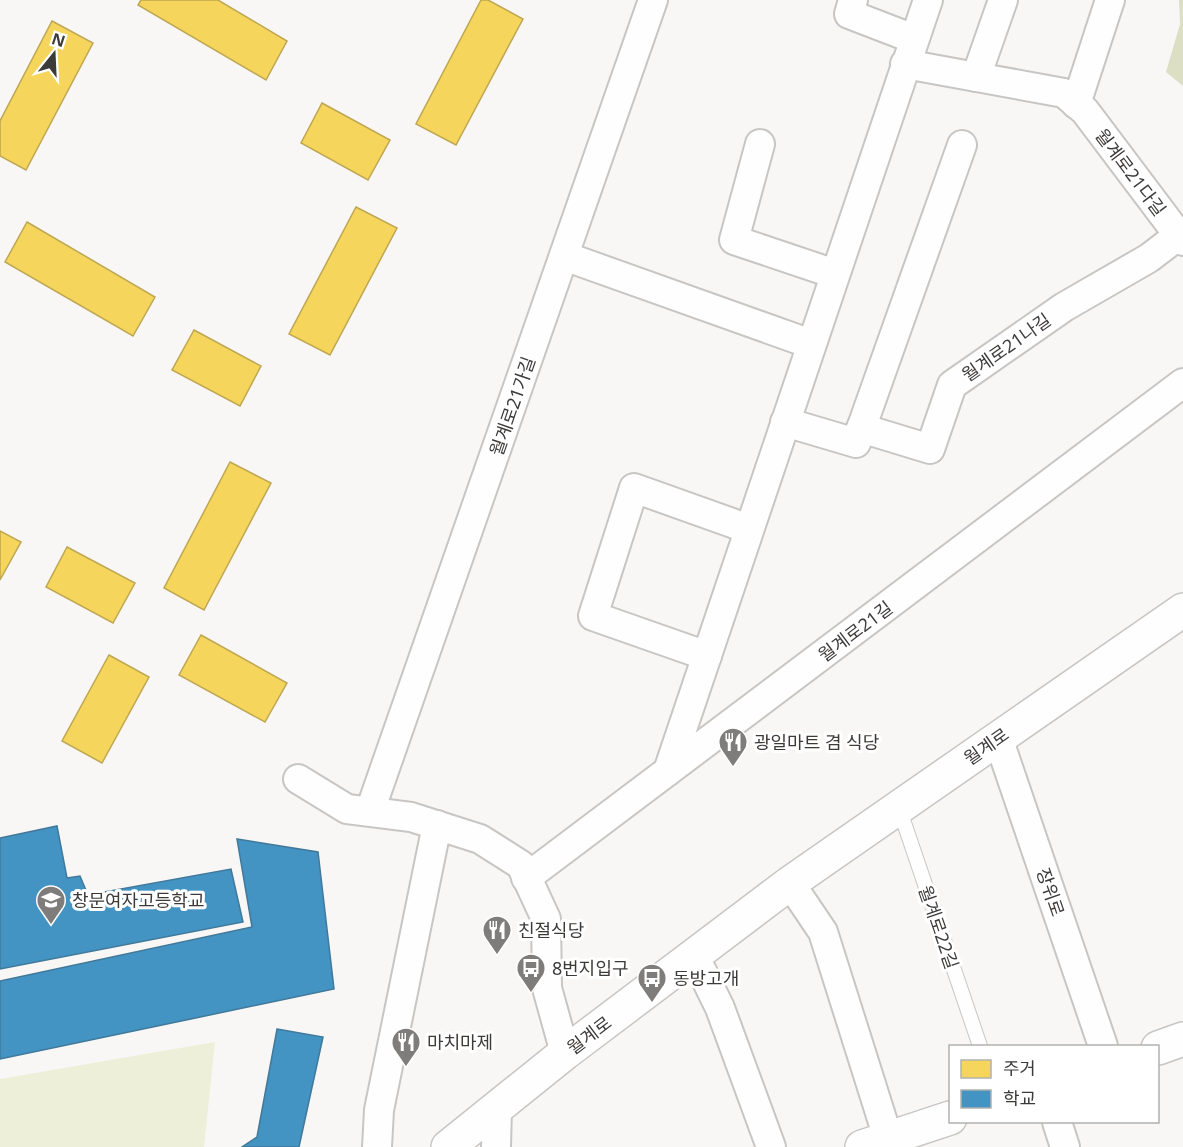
<svg xmlns="http://www.w3.org/2000/svg" width="1183" height="1147" font-family="'Noto Sans','Noto Sans KR',sans-serif">
  <style>
    .green { fill: #edefd8 }
    .forest { fill: #dcdfc4 }
    .homes { fill: #f6d55c; stroke: #bea752; stroke-width: 1.5 }
    .schools { fill: #4393c3; stroke: #41799a; stroke-width: 1.5 }
    .lines { fill: none; stroke-linecap: round; stroke-linejoin: round }
    .lane-casing { stroke: #c7c6c4; stroke-width: 16 }
    .street-casing { stroke: #c7c6c4; stroke-width: 32 }
    .secondary-casing { stroke: #c7c6c4; stroke-width: 36 }
    .lane { stroke: #fefefe; stroke-width: 14 }
    .street { stroke: #fefefe; stroke-width: 28 }
    .secondary { stroke: #fefefe; stroke-width: 33 }
    .labels { text-anchor: middle; dominant-baseline: central; stroke-width: 6; stroke-linejoin: round; paint-order: stroke }
    .street-label { font-size: 18px; fill: #3d3b3a; stroke: #fff }
    .poi-label { font-size: 18px; fill: #3d3b3a; stroke: #fff; text-anchor: start }
  </style>
  <rect width="100%" height="100%" fill="#f9f7f5"/>
  <!-- green -->
  <path class="green" d="M215,1042l-11,105h-204v-68z"/>
  <!-- forest -->
  <path class="forest" d="M1179,0h4v86l-17,-14 14,-48z"/>
  <!-- homes -->
  <g class="homes">
    <path d="M141,0h77l69,41 -21,39 -128,-75z"/>
    <path d="M481,0h7l35,19 -67,126 -40,-21z"/>
    <path d="M52,21l41,22 -67,127 -26,-14v-35z"/>
    <path d="M322,103l68,37 -22,40 -67,-37z"/>
    <path d="M356,207l41,21 -67,127 -41,-21z"/>
    <path d="M27,222l128,75 -22,39 -128,-74z"/>
    <path d="M194,330l67,36 -21,40 -68,-36z"/>
    <path d="M230,462l41,21 -67,127 -40,-22z"/>
    <path d="M0,531l21,11 -21,38z"/>
    <path d="M67,547l68,36 -22,40 -67,-36z"/>
    <path d="M201,635l86,48 -22,39 -86,-47z"/>
    <path d="M109,655l40,22 -47,86 -40,-22z"/>
  </g>
  <!-- schools -->
  <g class="schools">
    <path d="M57,826l10,52 13,-2 8,19 143,-26 12,53 -243,47v-131z"/>
    <path d="M237,839l81,13 16,137 -334,70v-78l252,-54z"/>
    <path d="M277,1029l46,8 -24,110h-57l15,-10z"/>
  </g>
  <g class="lines">
    <!-- lane casing -->
    <g class="lane-casing">
      <path id="lane" d="M899,808l81,238"/>
    </g>
    <!-- street casing -->
    <g class="street-casing">
      <g id="street">
        <path d="M853,0l-4,14 65,25"/>
        <path d="M905,64l159,29 21,18 98,130"/>
        <path d="M976,77l27,-77"/>
        <path d="M1076,104l34,-104"/>
        <path d="M760,144l-26,96 101,34"/>
        <path d="M564,256l247,88"/>
        <path d="M785,422l71,21 106,-298"/>
        <path d="M861,428l69,21 22,-64 112,-78 85,-49 30,-23"/>
        <path d="M707,656l-114,-40 41,-128 115,41"/>
        <path d="M998,738l105,308"/>
        <path d="M668,771l260,-771"/>
        <path d="M298,779l49,30 64,8 69,22 41,26 25,54 1,69 18,65"/>
        <path d="M370,811l283,-811"/>
        <path d="M526,878l657,-495"/>
        <path d="M790,883l33,49 65,206"/>
        <path d="M694,955l26,53 51,139"/>
        <path d="M1057,1122l8,25"/>
        <path d="M377,1147l2,-37 58,-285"/>
        <path d="M496,1147l1,-39"/>
      </g>
    </g>
    <!-- secondary casing -->
    <g class="secondary-casing">
      <g id="secondary">
        <path d="M1158,1048l25,-9"/>
        <path d="M448,1147l117,-94 225,-170 393,-273"/>
        <path d="M862,1147l88,-29"/>
      </g>
    </g>
    <!-- lane -->
    <use href="#lane" class="lane"/>
    <!-- street -->
    <use href="#street" class="street"/>
    <!-- secondary -->
    <use href="#secondary" class="secondary"/>
  </g>
  <!-- icons -->
  <defs>
    <g id="restaurant-pin" transform="scale(1.5)"><path d="M0 17L-7.5 6A9.5 9.5 0 1 1 7.5 6Z" fill="#7f7d7b" stroke="#fff"/><path d="M-5-6h1v4h1v-4h1v4h1v-4h1v5L-1.5 .5V6h-2V.5L-5-1ZM5-6V6H3V1.5H1.5Q1.5-4 5-6Z" fill="#fff"/></g>
    <g id="school-pin" transform="scale(1.5)"><path d="M0 17L-7.5 6A9.5 9.5 0 1 1 7.5 6Z" fill="#7f7d7b" stroke="#fff"/><path d="M0-5L7-2L0 1L-7-2ZM-4 1L0 2.5L4 1V4Q0 6-4 4Z" fill="#fff"/></g>
    <g id="bus-pin" transform="scale(1.5)"><path d="M0 17L-7.5 6A9.5 9.5 0 1 1 7.5 6Z" fill="#7f7d7b" stroke="#fff"/><path d="M-5-6H5V4H4V6H2V4H-2V6H-4V4H-5ZM-3.5-4V0h7V-4ZM-3.5 1.2v1.5H-2V1.2ZM2 1.2v1.5H3.5V1.2Z" fill="#fff"/></g>
  </defs>
  <g fill-rule="evenodd">
    <use href="#restaurant-pin" x="733" y="742"/>
    <use href="#school-pin" x="51" y="900"/>
    <use href="#restaurant-pin" x="497" y="930"/>
    <use href="#bus-pin" x="531" y="968"/>
    <use href="#bus-pin" x="652" y="978"/>
    <use href="#restaurant-pin" x="406" y="1042"/>
  </g>
  <g class="labels">
    <!-- street labels -->
    <g class="street-label">
      <text transform="translate(1131 172) rotate(53)">월계로21다길</text>
      <text transform="translate(1006 347) rotate(-35)">월계로21나길</text>
      <text transform="translate(512 406) rotate(-71)">월계로21가길</text>
      <text transform="translate(855 631) rotate(-37)">월계로21길</text>
      <text transform="translate(986 746) rotate(-35)">월계로</text>
      <text transform="translate(1051 892) rotate(71)">장위로</text>
      <text transform="translate(939 927) rotate(71)">월계로22길</text>
      <text transform="translate(589 1035) rotate(-37)">월계로</text>
    </g>
    <!-- poi labels -->
    <g class="poi-label">
      <text x="754" y="742">광일마트 겸 식당</text>
      <text x="72" y="900">창문여자고등학교</text>
      <text x="518" y="930">친절식당</text>
      <text x="552" y="968">8번지입구</text>
      <text x="673" y="978">동방고개</text>
      <text x="427" y="1042">마치마제</text>
    </g>
  </g>
  <!-- legend -->
  <rect x="949" y="1045" width="210" height="78" fill="#ffffff" stroke="#b1b1b0" stroke-width="1.5"/>
  <rect x="961" y="1060" width="30" height="18" fill="#f6d55c" stroke="#b1b1b0" stroke-width="1.5"/>
  <text x="1003" y="1075" font-size="18" fill="#3d3b3a">주거</text>
  <rect x="961" y="1090" width="30" height="18" fill="#4393c3" stroke="#b1b1b0" stroke-width="1.5"/>
  <text x="1003" y="1105" font-size="18" fill="#3d3b3a">학교</text>
  <!-- north arrow -->
  <g transform="translate(54 54) rotate(18)" stroke="#ffffff" stroke-width="4.5" paint-order="stroke">
  <path d="M0-4.5L10 22L0 15L-10 22Z" fill="#3d3b3a"/>
  <text y="-9" font-size="16" font-weight="bold" text-anchor="middle" fill="#3d3b3a">N</text>
  </g>
</svg>
